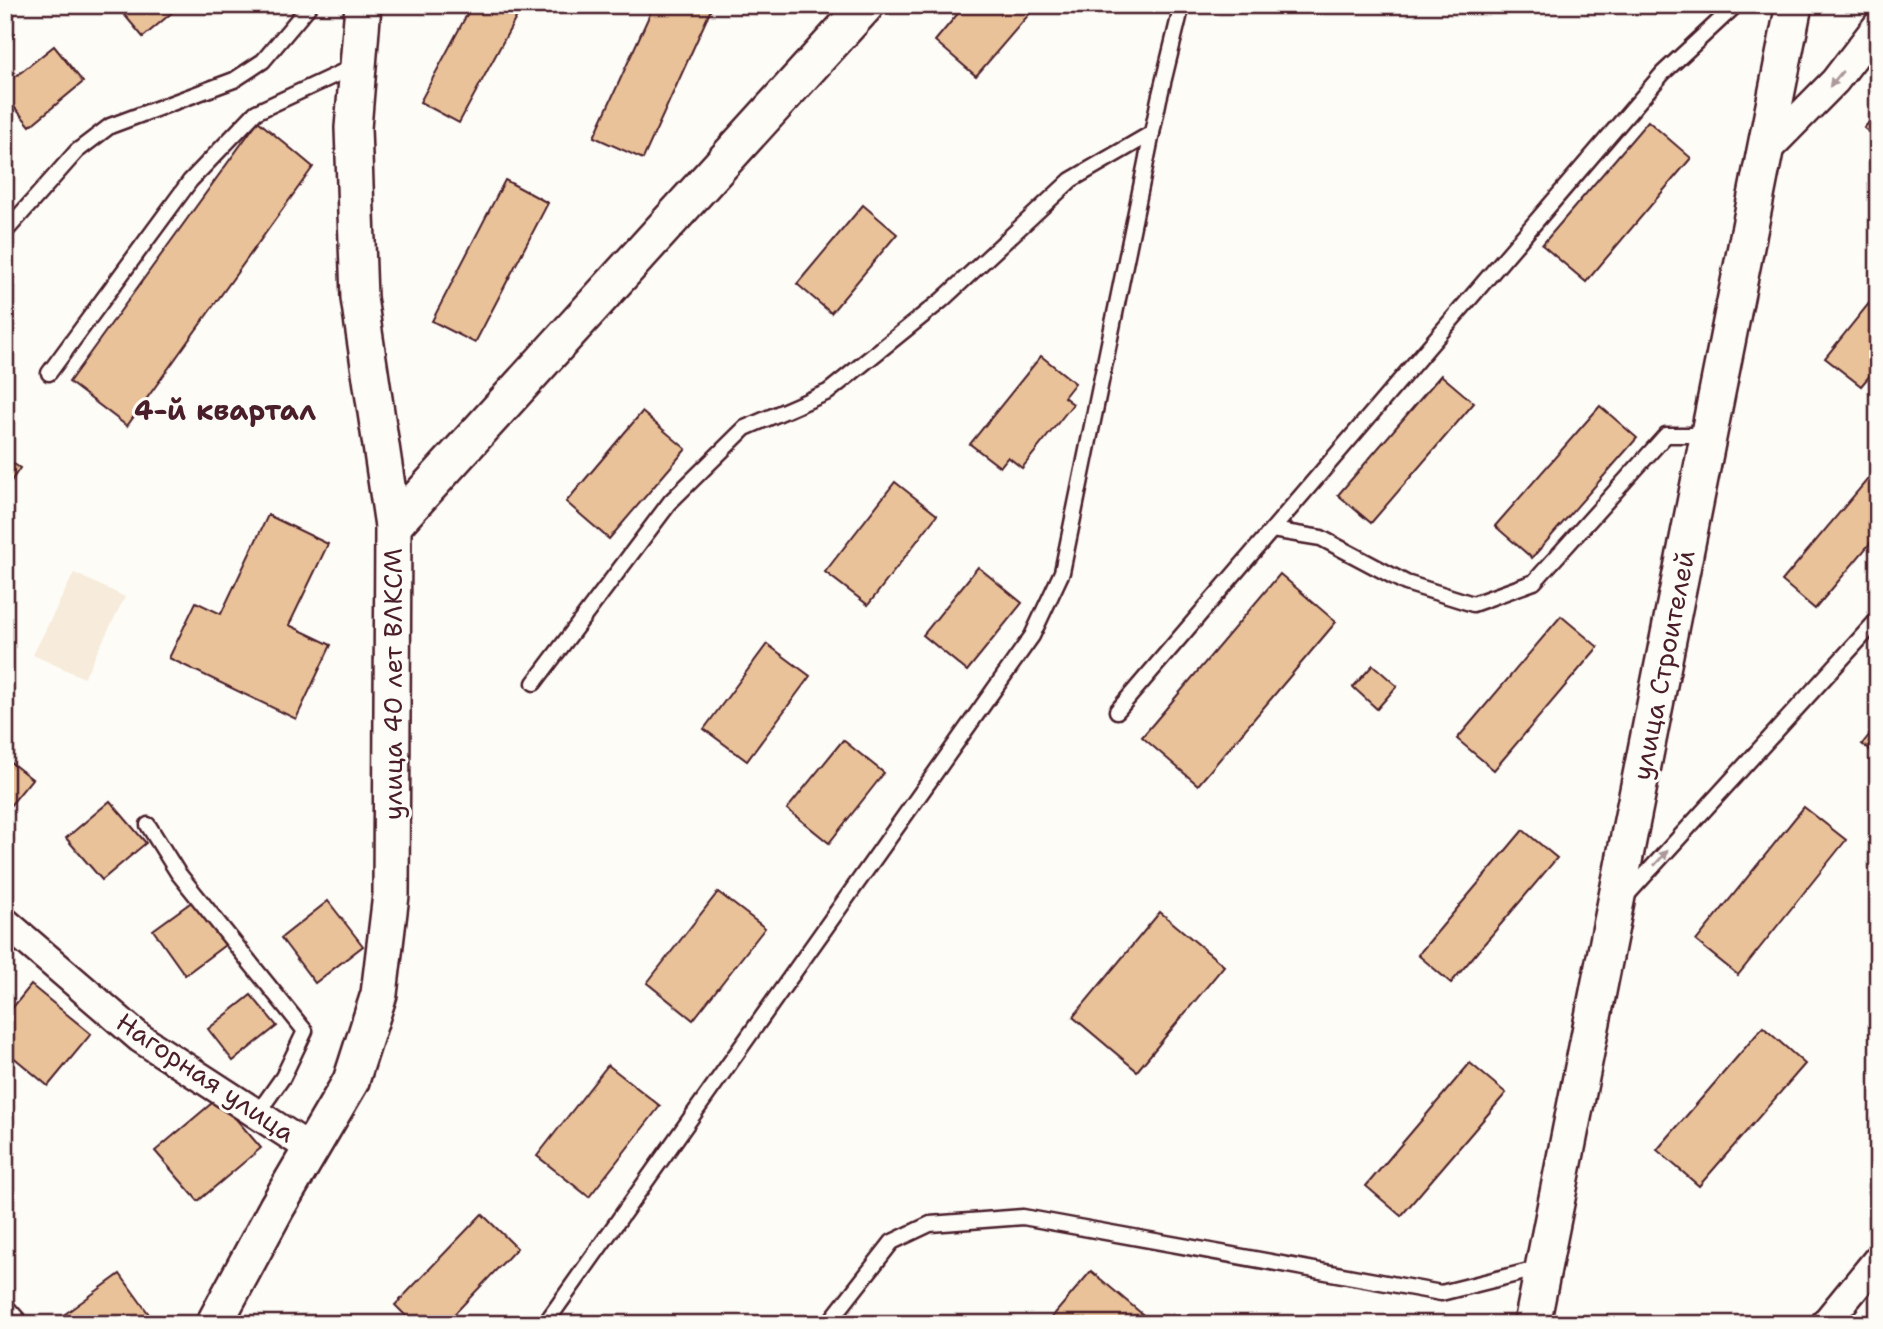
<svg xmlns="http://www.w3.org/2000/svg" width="1883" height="1329" font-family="'Shantell Sans',sans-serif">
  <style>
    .built { fill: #f7ebdb }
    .building { fill: #e9c299; stroke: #4a1f2b; stroke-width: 2 }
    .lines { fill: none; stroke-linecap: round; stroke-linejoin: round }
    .service-casing { stroke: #4a1f2b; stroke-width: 19 }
    .minor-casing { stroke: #4a1f2b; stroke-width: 33 }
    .tertiary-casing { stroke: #4a1f2b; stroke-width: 40 }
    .service { stroke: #fdfcf7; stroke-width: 14 }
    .minor { stroke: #fdfcf7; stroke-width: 28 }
    .tertiary { stroke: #fdfcf7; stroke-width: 35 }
    .oneway { fill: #ac999b }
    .labels { text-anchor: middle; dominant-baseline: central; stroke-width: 6; stroke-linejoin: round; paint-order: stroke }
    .street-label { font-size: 26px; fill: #4a1f2b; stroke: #fdfcf7 }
    .neighbourhood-label { font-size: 28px; font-weight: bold; fill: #4a1f2b; stroke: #fdfcf7 }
  </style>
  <rect width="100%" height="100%" fill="#fdfcf7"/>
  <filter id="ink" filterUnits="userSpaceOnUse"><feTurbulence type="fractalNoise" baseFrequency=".0143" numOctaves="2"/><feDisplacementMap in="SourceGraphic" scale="14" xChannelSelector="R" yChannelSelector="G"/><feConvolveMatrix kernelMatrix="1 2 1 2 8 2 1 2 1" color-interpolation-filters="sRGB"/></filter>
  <g filter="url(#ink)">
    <!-- built -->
    <path class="built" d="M74,573l51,24 -41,81 -51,-23z"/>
    <!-- building -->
    <g class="building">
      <path d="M116,5h65l-38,32z"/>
      <path d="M472,5h51l-64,118 -39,-21z"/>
      <path d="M654,5h59l-70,154 -49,-22z"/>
      <path d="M965,5h72l-61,71 -41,-35z"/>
      <path d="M54,46l29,36 -53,44 -25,-30v-11z"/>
      <path d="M1878,112v28l-14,-12z"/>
      <path d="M258,121l55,46 -186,259 -58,-44z"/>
      <path d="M1648,121l43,37 -105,124 -44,-37z"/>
      <path d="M505,180l43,23 -73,140 -43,-22z"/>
      <path d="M863,205l34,29 -66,79 -34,-29z"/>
      <path d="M1878,292v74l-17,20 -36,-28z"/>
      <path d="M1041,356l34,27 -11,14 9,7 -51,64 -14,-11 -8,10 -30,-23z"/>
      <path d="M1441,375l33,28 -103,120 -33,-28z"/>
      <path d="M1600,406l37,32 -105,120 -37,-32z"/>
      <path d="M642,412l44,37 -77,90 -43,-37z"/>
      <path d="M5,458l15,10 -15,22z"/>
      <path d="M1878,467v67l-63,75 -33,-28z"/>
      <path d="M895,482l42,33 -69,90 -43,-33z"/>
      <path d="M268,515l60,29 -39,81 42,20 -35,74 -127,-61 27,-56 25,12z"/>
      <path d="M978,567l44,36 -55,68 -44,-36z"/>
      <path d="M1280,574l56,48 -138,163 -56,-48z"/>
      <path d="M1561,616l37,31 -104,123 -37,-31z"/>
      <path d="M767,644l43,32 -63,85 -43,-32z"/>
      <path d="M1373,665l24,21 -20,23 -24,-22z"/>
      <path d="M1878,724v33l-16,-13z"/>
      <path d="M843,740l41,33 -55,70 -42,-34z"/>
      <path d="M5,758l27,21 -27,33z"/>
      <path d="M110,801l36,42 -44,37 -36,-42z"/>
      <path d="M1804,807l42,33 -108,135 -42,-34z"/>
      <path d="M1523,830l34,28 -106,125 -33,-28z"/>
      <path d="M718,892l47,36 -72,92 -46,-37z"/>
      <path d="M193,901l32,44 -40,30 -32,-45z"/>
      <path d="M328,901l35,45 -48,37 -34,-45z"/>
      <path d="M1160,912l64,54 -87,105 -64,-54z"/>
      <path d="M31,985l60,49 -43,52 -43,-36v-33z"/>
      <path d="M251,995l26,31 -44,35 -25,-32z"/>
      <path d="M1763,1027l42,37 -106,122 -42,-36z"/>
      <path d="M1470,1063l36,30 -105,123 -35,-30z"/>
      <path d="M608,1065l52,41 -71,91 -52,-41z"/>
      <path d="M218,1098l43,50 -63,53 -43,-50z"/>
      <path d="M482,1214l35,34 -72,76h-31l-19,-19z"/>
      <path d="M1091,1271l63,53h-108z"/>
      <path d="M120,1274l36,50h-100l-2,-2z"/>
    </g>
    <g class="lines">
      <!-- service casing -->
      <g class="service-casing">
        <g id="service">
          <path d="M5,232l72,-81 33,-25 124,-46 29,-19 47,-56"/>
          <path d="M49,373l141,-192 66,-69 101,-47"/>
          <path d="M1272,530l49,8 85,45 67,21 61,-22 132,-147h41"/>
          <path d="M534,683l137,-182 74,-73 83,-36 114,-92 129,-120 81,-47"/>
          <path d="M1117,711l546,-638 73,-68"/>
          <path d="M148,825l30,48 127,158 -22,46 -26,37"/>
          <path d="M1627,895l251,-276"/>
          <path d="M5,1305l17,19"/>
          <path d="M545,1324l487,-688 30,-64 97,-473 23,-94"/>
          <path d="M828,1324l64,-82 38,-18 93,-7 418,76 100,-25"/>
        </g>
      </g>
      <!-- minor casing -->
      <g class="minor-casing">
        <g id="minor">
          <path d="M1766,151l69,-70 43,-56"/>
          <path d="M5,922l135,116 171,111"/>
          <path d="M1825,1324l53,-65"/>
        </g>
      </g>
      <!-- tertiary casing -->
      <g class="tertiary-casing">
        <g id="tertiary">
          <path d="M393,526l473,-521"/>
          <path d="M214,1324l63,-117 74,-126 28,-87 12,-99 2,-369 -34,-228 -6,-170 10,-123"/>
          <path d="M1532,1324l262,-1319"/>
        </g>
      </g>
      <!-- service -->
      <use href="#service" class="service"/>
      <!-- minor -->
      <use href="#minor" class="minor"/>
      <!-- tertiary -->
      <use href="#tertiary" class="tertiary"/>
    </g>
    <!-- one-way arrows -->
    <defs><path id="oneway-solid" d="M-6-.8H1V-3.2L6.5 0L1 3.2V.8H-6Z" transform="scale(1.75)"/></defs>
    <g class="oneway">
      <use href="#oneway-solid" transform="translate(1836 79) rotate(130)"/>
      <use href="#oneway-solid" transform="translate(1661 858) rotate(-48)"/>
    </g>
  </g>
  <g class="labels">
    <!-- street labels -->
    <g class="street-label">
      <text transform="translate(1663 665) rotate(-79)">улица Строителей</text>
      <text transform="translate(392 684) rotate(-90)">улица 40 лет ВЛКСМ</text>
      <text transform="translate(206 1077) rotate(34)">Нагорная улица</text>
    </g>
    <!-- neighbourhood labels -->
    <g class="neighbourhood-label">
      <text x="225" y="410">4-й квартал</text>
    </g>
  </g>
  <!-- margin -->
  <rect width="1883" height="1329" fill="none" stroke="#fdfcf7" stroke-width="28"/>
  <rect x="14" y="14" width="1855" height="1301" fill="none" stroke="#4a1f2b" stroke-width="2.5" filter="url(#ink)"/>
</svg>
